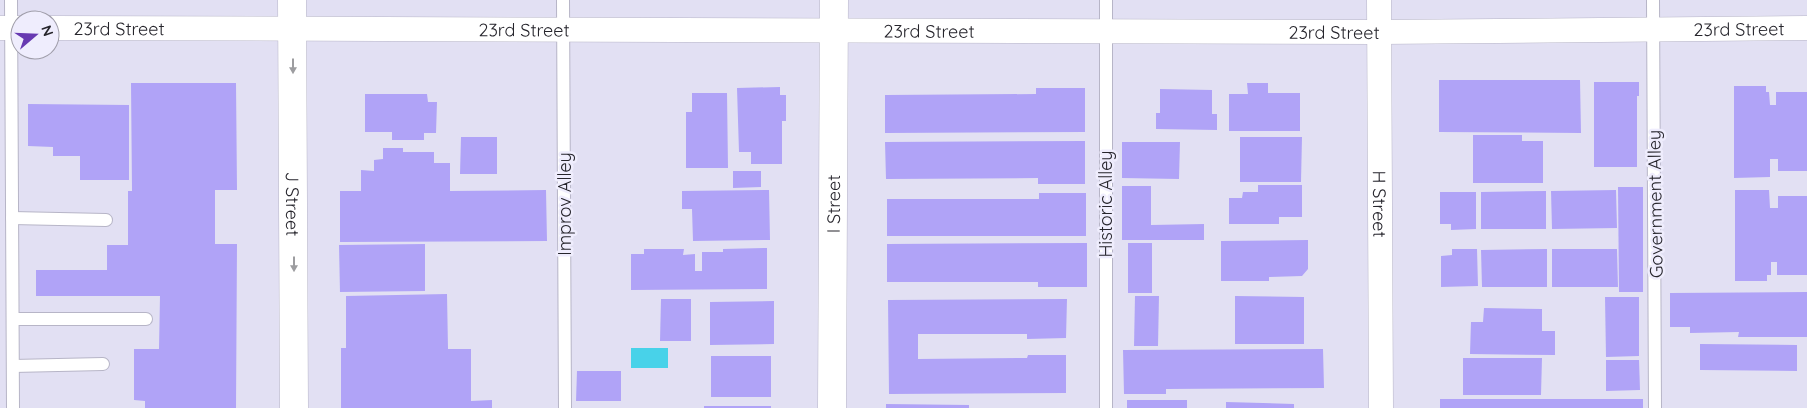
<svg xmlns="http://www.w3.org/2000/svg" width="1807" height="408" font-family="Quicksand,sans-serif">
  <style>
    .water { fill: #48d2e9 }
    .building { fill: #b0a3f7 }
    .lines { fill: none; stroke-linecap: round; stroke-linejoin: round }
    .lane-casing { stroke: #b7b5c7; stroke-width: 14 }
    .street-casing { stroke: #b7b5c7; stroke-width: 25 }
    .secondary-casing { stroke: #b7b5c7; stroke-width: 29 }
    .lane { stroke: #fff; stroke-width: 12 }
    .street { stroke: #fff; stroke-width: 24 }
    .secondary { stroke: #fff; stroke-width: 28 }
    .oneway { fill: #9d9da0 }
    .labels { text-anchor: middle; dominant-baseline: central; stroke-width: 5; stroke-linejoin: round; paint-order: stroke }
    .street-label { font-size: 18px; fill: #26252c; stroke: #efedfd }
  </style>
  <rect width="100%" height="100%" fill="#e2e0f3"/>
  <!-- water -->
  <rect class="water" x="631" y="348" width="37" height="20"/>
  <!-- building -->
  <g class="building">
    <path d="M1439,80h141l1,53 -142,-1z"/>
    <path d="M1594,82h45v14h-2v71h-43z"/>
    <path d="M131,83h105l1,107h-22v54h22l-1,164h-91v-7l-11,-1v-51h25l1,-53h-124v-26h71v-25h21v-54h4z"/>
    <path d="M1247,83h21v10h32v38h-71v-37h19z"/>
    <path d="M1734,86h32v6h3l1,13h6v-13h31v79h-29v-12h-8v18l-36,1z"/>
    <path d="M780,87v8h6v26h-4v43h-31v-12h-12l-2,-64z"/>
    <path d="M1036,88h49v44l-200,1v-38l151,-1z"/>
    <path d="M1160,89l52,1v24h5v16l-61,-1v-16h4z"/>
    <path d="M692,93h35l1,75h-42v-56h6z"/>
    <path d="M365,94h62l1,8h9l-1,31h-12v7h-32v-8h-27z"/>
    <path d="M28,104l101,1v75h-49v-24h-27v-9l-25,-1z"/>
    <path d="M1473,135h49v6h21v42h-70z"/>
    <path d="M461,137h36v37h-37z"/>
    <path d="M1240,137h62l-1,45h-61z"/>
    <path d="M1085,141v43h-47v-6l-152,1 -1,-37z"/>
    <path d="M1122,142h58l-1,37 -57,-1z"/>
    <path d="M383,148h20v4h31v11h16v28l96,-1 1,51 -207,1v-51h21v-21l13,1v-11l9,-1z"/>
    <path d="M733,171h28v16l-28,1z"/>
    <path d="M1258,185h44v32h-23v7h-50v-26h13l1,-6h15z"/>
    <path d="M1122,186h29v39l53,-1v16h-82z"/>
    <path d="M1618,187h25v105h-24z"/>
    <path d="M769,190l1,50 -77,1 -1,-32h-10v-18z"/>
    <path d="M1616,190l1,38 -65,1 -1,-38z"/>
    <path d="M1735,190h34l1,18h8v-12h29v79h-30v-13h-6v13h-4v6h-32z"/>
    <path d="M1546,191v38h-65v-37z"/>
    <path d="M1440,192h36v37l-25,1v-6h-11z"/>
    <path d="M1039,193h47v43h-199v-37h152z"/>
    <path d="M1308,240v29l-6,7 -33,1v4h-48v-40z"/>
    <path d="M1087,243v44h-49v-5h-151v-38z"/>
    <rect x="1128" y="243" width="24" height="50"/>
    <path d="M425,244v47l-85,1 -1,-47z"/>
    <path d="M767,248v41l-136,1v-36h13v-5h40l-1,6 12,-1v17h7v-19h21v-3z"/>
    <path d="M1452,249h25l1,37 -37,1v-31l11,-1z"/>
    <path d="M1547,249v38h-65l-1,-37z"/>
    <path d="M1552,249h65l1,38h-66z"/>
    <path d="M1807,292v45h-69l1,-5 -49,1v-6h-20v-34z"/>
    <path d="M447,294l1,55h23v52l21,-1v8h-151v-60h5v-52z"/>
    <path d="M1135,296h24l-1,50h-24z"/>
    <path d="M1235,296l69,1v47h-69z"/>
    <path d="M1605,297h34v59l-33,1z"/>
    <path d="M661,299h30v42h-31z"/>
    <path d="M1067,299l-1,39 -39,1v-5h-109v25l109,-1 1,-3h38v38l-177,1 -1,-94z"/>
    <path d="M774,301v43l-64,1v-43z"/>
    <path d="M1484,308l58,1v22h13v24l-85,-1 1,-32h12z"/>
    <path d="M1700,344l97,1v26l-97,-1z"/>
    <path d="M1323,349l1,39 -158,1v5h-42l-1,-44z"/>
    <rect x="711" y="356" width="60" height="41"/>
    <path d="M1463,358h79l-1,37h-78z"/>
    <path d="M1606,360h33l1,30 -34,1z"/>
    <path d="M577,371h44v30h-45z"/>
    <rect x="1440" y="399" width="203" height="9"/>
    <rect x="1127" y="400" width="60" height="8"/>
    <path d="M1226,402l68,2v4h-68z"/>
    <path d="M886,404l83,1v3h-83z"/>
    <rect x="704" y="406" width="67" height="2"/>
  </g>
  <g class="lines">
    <!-- lane casing -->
    <g class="lane-casing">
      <g id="lane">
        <path d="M11,0l2,408"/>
        <path d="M563,0l2,408"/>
        <path d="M1106,0v408"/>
        <path d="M1653,0l2,408"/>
        <path d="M12,218l94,2"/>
        <path d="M13,319h133"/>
        <path d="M13,366l90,-2"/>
      </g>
    </g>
    <!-- street casing -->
    <g class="street-casing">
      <g id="street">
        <path id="s1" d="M1379,0l2,408"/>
        <path d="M0,28h20"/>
        <path id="s2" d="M50,28l1330,4 427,-4"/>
      </g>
    </g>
    <!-- secondary casing -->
    <g class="secondary-casing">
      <g id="secondary">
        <path id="s3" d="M292,0l2,408"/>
        <path id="s4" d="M832,408l2,-408"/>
      </g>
    </g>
    <!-- lane -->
    <use href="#lane" class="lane"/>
    <!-- street -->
    <use href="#street" class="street"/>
    <!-- secondary -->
    <use href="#secondary" class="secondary"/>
  </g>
  <!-- one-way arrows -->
  <defs><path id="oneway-solid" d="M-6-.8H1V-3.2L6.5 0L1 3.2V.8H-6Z" transform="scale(1.25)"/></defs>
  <g class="oneway">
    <use href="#oneway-solid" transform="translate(293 66) rotate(90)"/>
    <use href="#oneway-solid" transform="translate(294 264) rotate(90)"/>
  </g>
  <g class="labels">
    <!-- street labels -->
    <g class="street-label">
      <text stroke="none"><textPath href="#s2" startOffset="69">23rd Street</textPath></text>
      <text stroke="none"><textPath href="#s2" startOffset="1689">23rd Street</textPath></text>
      <text stroke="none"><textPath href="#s2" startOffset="474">23rd Street</textPath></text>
      <text stroke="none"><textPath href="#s2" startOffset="879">23rd Street</textPath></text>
      <text stroke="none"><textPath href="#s2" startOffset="1284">23rd Street</textPath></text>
      <text stroke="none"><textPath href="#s3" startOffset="204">J Street</textPath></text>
      <text transform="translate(564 204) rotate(-90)">Improv Alley</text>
      <text stroke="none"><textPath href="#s4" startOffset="204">I Street</textPath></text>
      <text transform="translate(1105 204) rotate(-90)">Historic Alley</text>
      <text stroke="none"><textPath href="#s1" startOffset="204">H Street</textPath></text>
      <text transform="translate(1655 204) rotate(-91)">Government Alley</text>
    </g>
  </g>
  <!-- north arrow -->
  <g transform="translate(35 35) rotate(71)"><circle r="24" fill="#efedfd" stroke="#9f9da9"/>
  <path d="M0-4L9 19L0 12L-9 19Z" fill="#6739b1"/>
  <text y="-8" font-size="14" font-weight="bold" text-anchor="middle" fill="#26252c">N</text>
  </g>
</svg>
